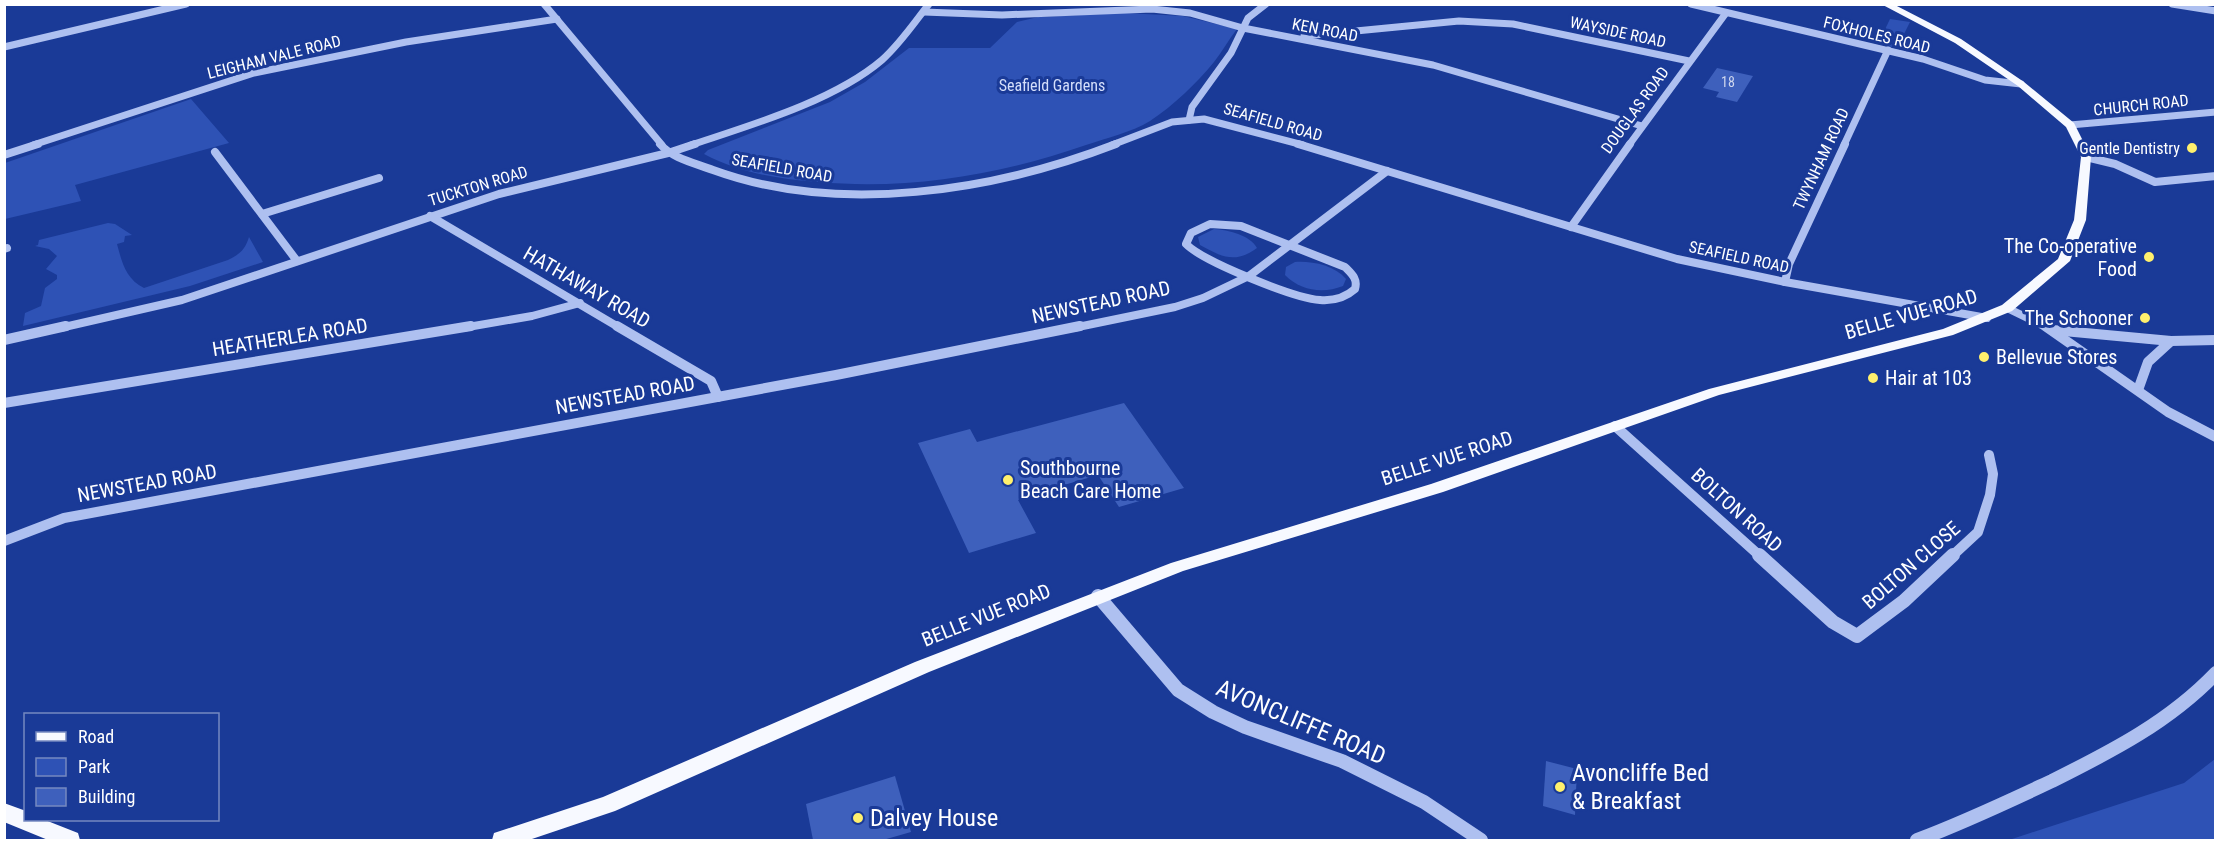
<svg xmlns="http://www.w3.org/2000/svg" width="2220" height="845" font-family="'Roboto Condensed',sans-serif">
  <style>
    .green { fill: #2e52b5 }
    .building { fill: #3e60bc }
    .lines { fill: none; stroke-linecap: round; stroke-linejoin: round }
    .minor-far3 { stroke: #aec0f0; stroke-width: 7 }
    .minor-far2 { stroke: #aec0f0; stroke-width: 8 }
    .minor-far1 { stroke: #aec0f0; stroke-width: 10 }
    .minor { stroke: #aec0f0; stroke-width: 14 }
    .major { fill: #f7f9ff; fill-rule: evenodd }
    .poi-dot { fill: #fff06d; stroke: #1a3a97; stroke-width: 2 }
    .labels { text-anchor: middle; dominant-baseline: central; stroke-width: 6; stroke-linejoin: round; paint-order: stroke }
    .far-number-label { font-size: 14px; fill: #cfd7ee }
    .far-street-label { font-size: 16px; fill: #fff; stroke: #1a3a97 }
    .far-park-label { font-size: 16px; fill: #d5dffb; stroke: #1a3a97 }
    .far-poi-label { font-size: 16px; fill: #fff; stroke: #1a3a97; text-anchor: end }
    .poi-label { font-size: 20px; fill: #fff; stroke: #1a3a97; text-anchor: start }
    .street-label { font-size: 20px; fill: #fff; stroke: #1a3a97 }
    .near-street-label { font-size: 24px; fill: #fff; stroke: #1a3a97 }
    .near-poi-label { font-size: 24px; fill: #fff; stroke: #1a3a97; text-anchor: start }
  </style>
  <rect width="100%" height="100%" fill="#1a3a97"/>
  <!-- green -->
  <g class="green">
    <path d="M1125,13l58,3 54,13c-8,10 -15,23 -23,33 -18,22 -40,43 -64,59 -18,11 -43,17 -64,24 -87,30 -176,45 -268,37 -40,-3 -78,-9 -114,-28l4,-4 122,-48 35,-20 44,-34h81l27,-26 21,-5z"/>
    <path d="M1890,19l20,3 -13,26 -19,-4z"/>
    <path d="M191,99l38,44 -154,42 6,16 -76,18v-56z"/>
    <path d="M108,223l7,1 17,11 -7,1 -1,6 -7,2c5,19 9,35 27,44l84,-28c12,-6 17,-10 21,-23l14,25 -73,24 -167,40 2,-13 16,-7 4,-18 12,-9v-4l-11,-6 11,-13 -8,-7 -14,-3 3,-1 1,-5z"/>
    <path d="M1214,229c14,1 36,6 43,19 -22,16 -35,9 -57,-3l-2,-8z"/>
    <path d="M1295,262c17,-1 39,3 51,17l-3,7c-20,8 -42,5 -58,-11l1,-8z"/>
    <path d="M2215,759v81h-206l175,-57z"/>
  </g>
  <!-- building -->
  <g class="building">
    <path d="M1717,68l36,8 -16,26 -21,-5 3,-5 -16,-4z"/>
    <path d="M1124,403l60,85 -65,19 -21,-32 -34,10 -46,15 18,33 -67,20 -51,-110 52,-14 7,13z"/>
    <path d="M1546,761l31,8 -2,46 -32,-9z"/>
    <path d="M895,776l16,56 -28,8h-70l-7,-36z"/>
  </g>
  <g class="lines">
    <!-- minor-far3 -->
    <g class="minor-far3">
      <path d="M544,4l118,141"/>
      <path d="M1691,4l232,55 62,21 36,4"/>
      <path d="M2172,4l44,7"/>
      <path d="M924,12l78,3 150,-6 38,4 53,15 190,37 209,61"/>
      <path d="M1304,36l155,-15 54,3 176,37"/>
      <path d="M4,47l182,-43"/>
      <path d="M1189,120l3,-13 39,-54 17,-35 18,-14"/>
      <path d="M2070,125l146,-13"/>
      <path d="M33,145l221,-72 152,-31 151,-23"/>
      <path d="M691,145c60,-20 143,-44 191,-85 18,-16 32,-37 47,-56"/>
      <path d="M1112,145l60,-23 32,-3 99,26"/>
      <path d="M1629,145l97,-132"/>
      <path d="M1844,145l44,-95"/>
    </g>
    <!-- minor-far2 -->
    <g class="minor-far2">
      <path d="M660,144c13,15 35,19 53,26 126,46 281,21 403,-26"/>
      <path d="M1298,144l379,115 108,23 202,36"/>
      <path d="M215,152l82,109"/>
      <path d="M4,155l34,-11"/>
      <path d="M2086,157l29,7 40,18 61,-6"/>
      <path d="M262,214l117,-36"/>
      <path d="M430,216l190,112"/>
      <path d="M1210,224l31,2 104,41c7,7 13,12 10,22 -10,9 -22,12 -35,11 -26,-2 -116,-38 -134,-56l5,-11z"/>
      <path d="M1571,227l59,-83"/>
      <path d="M4,249l3,-1"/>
      <path d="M1785,282l4,-18 56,-120"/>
      <path d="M2007,308l41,20"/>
      <path d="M60,328l122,-28 317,-106 169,-41 27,-9"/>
      <path d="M462,328l70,-12 48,-13"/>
      <path d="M1073,328l102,-21 28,-9 46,-22 138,-105"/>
    </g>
    <!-- minor-far1 -->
    <g class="minor-far1">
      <path d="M617,326l94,55 7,16"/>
      <path d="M2045,326l123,86 48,25"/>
      <path d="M2053,330l118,11 45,-1"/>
      <path d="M4,340l62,-14"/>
      <path d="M2138,390l10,-28 23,-21"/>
      <path d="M4,403l467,-77"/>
      <path d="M1615,426l146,131"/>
      <path d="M4,541l60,-23 772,-143 244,-49"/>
      <path d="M1951,557l27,-25 12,-37 3,-21 -4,-19"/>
    </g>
    <!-- minor -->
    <g class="minor">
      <path d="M1759,555l74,67 24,14 47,-35 49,-46"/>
      <path d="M1098,596l80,94 35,22 32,15 97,34 82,41 57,38"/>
      <path d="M1917,840c46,-17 90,-38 135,-59 60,-30 117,-59 164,-108"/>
    </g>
    <!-- major -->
    <g class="major">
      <path d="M1881,4h12l68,35 63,43 50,41 17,34 -5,63 -16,41 -58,50 -59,24 -234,60 -276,97 -260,79 -254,101 -314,139 -86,29h-37l2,-7 109,-36 312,-135 256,-99 260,-79 278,-95 234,-60 59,-24 56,-46 16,-39 7,-63 -15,-30 -48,-41 -63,-43z"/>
      <path d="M4,803l22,8v9h19l33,13 2,7h-32l-44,-18z"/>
    </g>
  </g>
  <!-- markers -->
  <g class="poi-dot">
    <circle cx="2192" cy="148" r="6"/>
    <circle cx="2149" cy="257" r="6"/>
    <circle cx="2145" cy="318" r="6"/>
    <circle cx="1984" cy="357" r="6"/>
    <circle cx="1873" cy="378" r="6"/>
    <circle cx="1008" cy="480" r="6"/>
    <circle cx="1560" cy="787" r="6"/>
    <circle cx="858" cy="818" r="6"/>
  </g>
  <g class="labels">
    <!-- far-number labels -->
    <g class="far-number-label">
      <text x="1728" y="82">18</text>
    </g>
    <!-- far-street labels -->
    <g class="far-street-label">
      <text transform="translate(1325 30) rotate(11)">KEN ROAD</text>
      <text transform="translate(1618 32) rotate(12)">WAYSIDE ROAD</text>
      <text transform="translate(1877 35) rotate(14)">FOXHOLES ROAD</text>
      <text transform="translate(274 57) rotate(-14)">LEIGHAM VALE ROAD</text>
      <text transform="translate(2141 105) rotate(-6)">CHURCH ROAD</text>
      <text transform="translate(1635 110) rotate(-54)">DOUGLAS ROAD</text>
      <text transform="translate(1273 122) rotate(16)">SEAFIELD ROAD</text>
      <text transform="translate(1821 159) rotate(-65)">TWYNHAM ROAD</text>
      <text transform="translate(782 168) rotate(10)">SEAFIELD ROAD</text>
      <text transform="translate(478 186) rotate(-17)">TUCKTON ROAD</text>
      <text transform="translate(1739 257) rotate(12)">SEAFIELD ROAD</text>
    </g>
    <!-- far-park labels -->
    <g class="far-park-label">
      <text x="1052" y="85">Seafield Gardens</text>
    </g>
    <!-- far-poi labels -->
    <g class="far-poi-label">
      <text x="2180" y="148">Gentle Dentistry</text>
    </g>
    <!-- poi labels -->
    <g class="poi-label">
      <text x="2137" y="246" text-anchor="end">The Co-operative<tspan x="2137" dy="23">Food</tspan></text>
      <text x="2133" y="318" text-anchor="end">The Schooner</text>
      <text x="1996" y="357">Bellevue Stores</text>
      <text x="1885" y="378">Hair at 103</text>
      <text x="1020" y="468">Southbourne<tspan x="1020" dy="23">Beach Care Home</tspan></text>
    </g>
    <!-- street labels -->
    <g class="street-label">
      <text transform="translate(587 287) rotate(30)">HATHAWAY ROAD</text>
      <text transform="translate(1101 302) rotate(-12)">NEWSTEAD ROAD</text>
      <text transform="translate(1911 314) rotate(-16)">BELLE VUE ROAD</text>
      <text transform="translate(290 337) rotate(-9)">HEATHERLEA ROAD</text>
      <text transform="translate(625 395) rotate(-10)">NEWSTEAD ROAD</text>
      <text transform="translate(1447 458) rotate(-18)">BELLE VUE ROAD</text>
      <text transform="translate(147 483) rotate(-10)">NEWSTEAD ROAD</text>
      <text transform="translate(1737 510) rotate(42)">BOLTON ROAD</text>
      <text transform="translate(1911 565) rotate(-41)">BOLTON CLOSE</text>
      <text transform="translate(986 615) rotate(-22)">BELLE VUE ROAD</text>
    </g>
    <!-- near-street labels -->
    <g class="near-street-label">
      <text transform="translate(1301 722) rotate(23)">AVONCLIFFE ROAD</text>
    </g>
    <!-- near-poi labels -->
    <g class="near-poi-label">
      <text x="1572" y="773">Avoncliffe Bed<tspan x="1572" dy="28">&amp; Breakfast</tspan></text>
      <text x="870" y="818">Dalvey House</text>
    </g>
  </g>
  <!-- border -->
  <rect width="2220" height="845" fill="none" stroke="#ffffff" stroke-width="12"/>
  <!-- legend -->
  <rect x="24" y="713" width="195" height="108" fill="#1a3a97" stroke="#7689c1" stroke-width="1.5"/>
  <rect x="36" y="732" width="30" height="9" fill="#f7f9ff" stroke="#7689c1" stroke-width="1.5"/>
  <text x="78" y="743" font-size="18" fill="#ffffff">Road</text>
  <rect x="36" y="758" width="30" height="18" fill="#2e52b5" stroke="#7689c1" stroke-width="1.5"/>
  <text x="78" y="773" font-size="18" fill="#ffffff">Park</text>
  <rect x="36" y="788" width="30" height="18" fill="#3e60bc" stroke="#7689c1" stroke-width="1.5"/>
  <text x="78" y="803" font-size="18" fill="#ffffff">Building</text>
</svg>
